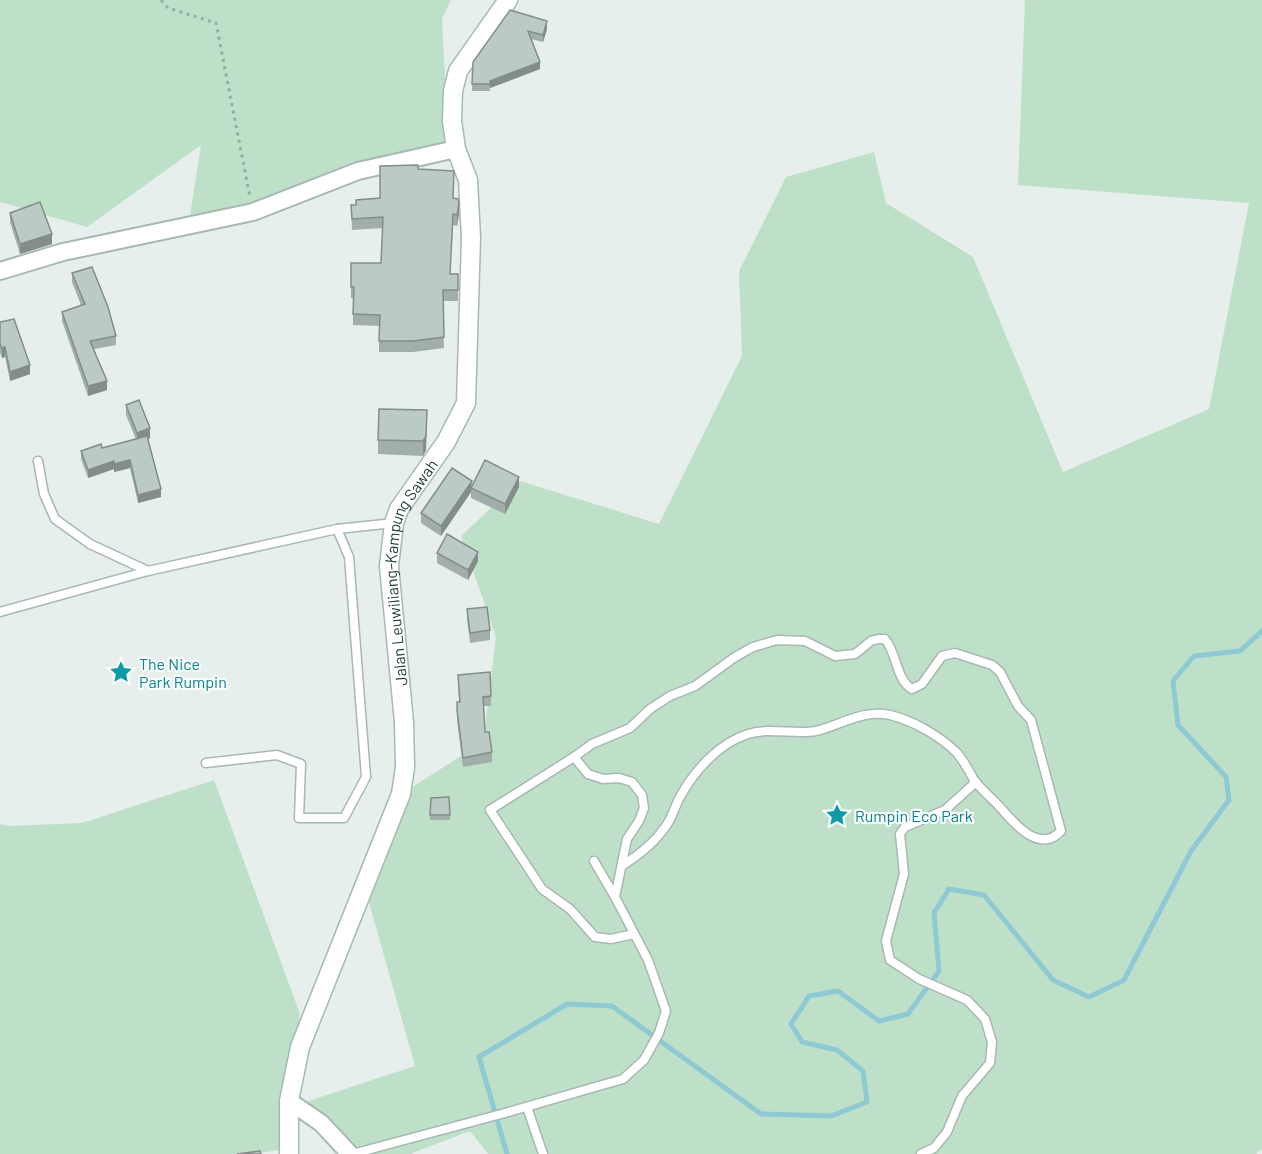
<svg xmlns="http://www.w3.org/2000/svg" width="1262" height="1154" font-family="Barlow,sans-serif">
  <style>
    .green { fill: #bfe0c8 }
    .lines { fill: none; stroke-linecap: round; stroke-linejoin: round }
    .stream { stroke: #8ec9d4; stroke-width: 5 }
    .service-casing { stroke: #a8b8b2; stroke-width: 11 }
    .minor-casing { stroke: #a8b8b2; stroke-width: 20 }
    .secondary-casing { stroke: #a4bbb3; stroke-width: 21 }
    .path { stroke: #86b3a5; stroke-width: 3; stroke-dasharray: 3 4.5; stroke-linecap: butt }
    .service { stroke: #fff; stroke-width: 8 }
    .minor { stroke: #fff; stroke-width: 16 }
    .secondary { stroke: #fff; stroke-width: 18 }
    .wall { fill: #a1aea9 }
    .shaded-wall { fill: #838d89 }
    .building { fill: #bbcac4; stroke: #838d89; stroke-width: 1.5 }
    .labels { text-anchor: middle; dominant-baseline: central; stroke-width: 4.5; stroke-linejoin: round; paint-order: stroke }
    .street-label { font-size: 16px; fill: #24423a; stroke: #f7fbf9 }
    .culture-label { font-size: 16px; fill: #0d838f; stroke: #f7fbf9; text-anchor: start }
  </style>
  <rect width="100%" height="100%" fill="#e6efeb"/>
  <!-- green -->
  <g class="green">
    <path d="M0,0h451l-9,19 7,136 -260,67 12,-77 -114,82 -87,-25z"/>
    <path d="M1025,0h237v1149l-6,5h-768l-18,-23 -60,23h-67l-53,-46 -4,41 -34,5h-252v-330l9,2 73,-3 132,-43 86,234 -10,93 125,-41 -52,-185 43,-90 77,-49 13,-105 -35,-101 59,-55 139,43 83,-168 -3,-85 47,-94 88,-25 12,51 87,54 90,215 146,-63 40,-206 -231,-18z"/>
  </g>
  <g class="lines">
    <!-- stream -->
    <path class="stream" d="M507,1154l-28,-97 88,-53 45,2 149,108 70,2 36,-14 -4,-31 -26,-21 -35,-8 -11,-18 18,-28 29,-5 41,30 29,-7 31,-43 -5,-58 15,-24 35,6 69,85 36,17 35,-17 67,-129 38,-51 -3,-23 -48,-52 -5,-44 21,-25 46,-5 22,-20"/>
    <!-- service casing -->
    <g class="service-casing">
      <g id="service">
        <path d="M38,461l6,33 11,25 35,25 58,27"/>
        <path d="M0,612l148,-41 189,-42 57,-6"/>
        <path d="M574,757l-84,53 52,79 28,20 25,28 16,2 23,-5"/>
        <path d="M206,763l71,-8 24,9 -2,54h45l22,-41 -17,-220 -12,-28"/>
        <path d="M594,861l21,36"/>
        <path d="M527,1107l16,47"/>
        <path d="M352,1154l153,-41 118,-34 21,-19 15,-27 7,-22 -18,-51 -33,-63 12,-58 12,-18 5,-13 -2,-13 -10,-13 -13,-4 -16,1 -15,-5 -14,-17 18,-13 38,-16 20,-19 20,-13 25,-10 40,-29 18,-10 24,-7 28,1 30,15 20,-2 16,-13 7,-2h7c12,14 11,41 27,50l10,-5 20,-28 13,-3 37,12 8,7 18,34 13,14 30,111c-22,24 -48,-9 -62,-25 -8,-8 -18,-17 -25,-26 -5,-9 -10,-19 -17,-27 -17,-17 -43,-32 -67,-38 -27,-6 -49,10 -74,16 -22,4 -46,-4 -68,3 -29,9 -54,37 -68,63 -5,9 -8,21 -14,29 -11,16 -27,29 -43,39"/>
        <path d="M921,1154l13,-6 13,-16 15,-36 28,-33 2,-21 -7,-23 -18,-19 -48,-21 -29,-19 -4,-19 18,-67 -4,-40 5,-7 40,-17 31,-28"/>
      </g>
    </g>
    <!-- minor casing -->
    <g class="minor-casing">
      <g id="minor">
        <path d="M0,271l63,-19 190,-40 105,-41 98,-22"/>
        <path d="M289,1101l32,22 29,31"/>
      </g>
    </g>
    <!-- secondary casing -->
    <g class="secondary-casing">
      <g id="secondary">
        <path id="s1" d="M289,1154v-53l11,-54 101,-253 4,-27 -1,-45 -15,-156 5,-43 5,-14 47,-67 20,-39 5,-165 -3,-58 -12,-31 -4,-28 1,-30 5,-20 50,-71"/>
      </g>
    </g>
    <!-- path -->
    <path class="path" d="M161,0l7,8 48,15 34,174"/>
    <!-- service -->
    <use href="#service" class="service"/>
    <!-- minor -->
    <use href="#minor" class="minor"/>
    <!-- secondary -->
    <use href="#secondary" class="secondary"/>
  </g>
  <!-- wall -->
  <g class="wall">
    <path d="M510,10l37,19 -4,13 -12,-3 9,30 -50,19v3h-18v-7z"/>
    <path d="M418,169l36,13 -1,16 6,16 -2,12 -4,-1 -3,49h8v27h-15l1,47 -31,4h-34v-26l-26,-1v-27h-2v-35h30l2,-35 -31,2 -1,-25h5l24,-7z"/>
    <path d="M10,213l42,31 -32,10 -10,-32z"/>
    <path d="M72,273l44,63v9l-22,4 13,41 -19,6 -26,-75v-9l19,-7 -9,-23z"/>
    <path d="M0,322l30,52 -20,7 -5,-24 -3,1 -2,-5z"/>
    <path d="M126,405l24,33 -2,1 13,58 -23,6 -8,-35 -16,4v-3l-26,9 -7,-19v-8l21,-3 34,-9 -10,-24z"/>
    <path d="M427,410l-1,40 -3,6 -45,-2v-14z"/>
    <path d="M472,487h47l-14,27 -34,-16v-6l-30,44 -20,-13v-10z"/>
    <path d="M437,553l41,8 -10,19 -31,-17z"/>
    <path d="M467,609l23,21v10l-20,3 -3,-24z"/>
    <path d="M458,675l33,21v10h-7l1,26 7,20v10l-29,5 -6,-47v-18h2z"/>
    <path d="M449,797l1,23h-20l1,-22z"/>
  </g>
  <!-- shaded-wall -->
  <g class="shaded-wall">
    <path d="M547,21v8l-4,13v-7z"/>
    <path d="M540,62v7l-50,19v-7z"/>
    <path d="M459,203v11l-2,12v-11z"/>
    <path d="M52,234v10l-32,10v-10z"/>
    <path d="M5,347v10l-3,1v-10z"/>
    <path d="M30,365v9l-20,7v-9z"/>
    <path d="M107,381v9l-19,6v-10z"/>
    <path d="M427,410l-1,40 -3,6v-15z"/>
    <path d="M150,428v10l-13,5v-10z"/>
    <path d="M130,460v8l-16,4v-8z"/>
    <path d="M114,461v8l-26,9v-8z"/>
    <path d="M519,477v10l-14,27v-10z"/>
    <path d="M472,481l-1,11 -30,44v-10z"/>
    <path d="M161,489v8l-23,6v-8z"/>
    <path d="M478,552v9l-10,19v-10z"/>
  </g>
  <!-- building -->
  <g class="building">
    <path d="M510,10l37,11 -4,14 -15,-4 12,31 -50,19v3h-18l1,-22z"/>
    <path d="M418,165v4l36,2 -1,27 5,1 1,4 -2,12 -4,-1 -3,60h8v16h-15l1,47 -31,4h-34l1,-26 -27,-1 1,-27h-3v-24h30l2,-46 -31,2 -1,-14h5v-5l24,-2v-32z"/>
    <path d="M40,202l12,32 -32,10 -10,-31z"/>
    <path d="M92,267l16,40 8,29 -26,5 17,40 -19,5 -26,-74 23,-8 -13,-31z"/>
    <path d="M14,319l16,46 -20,7 -5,-25 -3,1 -2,-4v-22z"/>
    <path d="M139,400l11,28 -13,5 -11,-28z"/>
    <path d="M379,409l48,1 -1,26 -3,5 -45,-1z"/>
    <path d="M147,436l14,53 -23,6 -8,-35 -16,4v-3l-26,9 -7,-19 20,-7 1,4z"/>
    <path d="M485,460l34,17 -14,27 -34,-16z"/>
    <path d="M452,468l20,13 -31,45 -20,-13z"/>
    <path d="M447,534l31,18 -10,18 -31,-17z"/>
    <path d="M487,607l3,23 -20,3 -3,-24z"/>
    <path d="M490,672l1,24 -8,1 2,35h4l3,20 -29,6 -6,-48v-8h3l-2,-27z"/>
    <path d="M449,797l1,18h-20l1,-17z"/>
    <path d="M260,1151l1,3h-24z"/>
  </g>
  <!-- icons -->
  <defs>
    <g id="sight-bare" transform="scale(1.8)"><path d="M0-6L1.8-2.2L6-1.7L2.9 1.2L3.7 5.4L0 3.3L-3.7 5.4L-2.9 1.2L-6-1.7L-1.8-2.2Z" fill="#0f9aa8" stroke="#f7fbf9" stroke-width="2.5" paint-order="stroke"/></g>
  </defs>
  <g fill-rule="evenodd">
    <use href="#sight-bare" x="121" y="672"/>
    <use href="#sight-bare" x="837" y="815"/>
  </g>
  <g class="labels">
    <!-- street labels -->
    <g class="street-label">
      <text stroke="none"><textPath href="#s1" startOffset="608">Jalan Leuwiliang–Kampung Sawah</textPath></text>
    </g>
    <!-- culture labels -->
    <g class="culture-label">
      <text x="139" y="663">The Nice<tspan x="139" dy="18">Park Rumpin</tspan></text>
      <text x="855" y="815">Rumpin Eco Park</text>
    </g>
  </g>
</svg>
